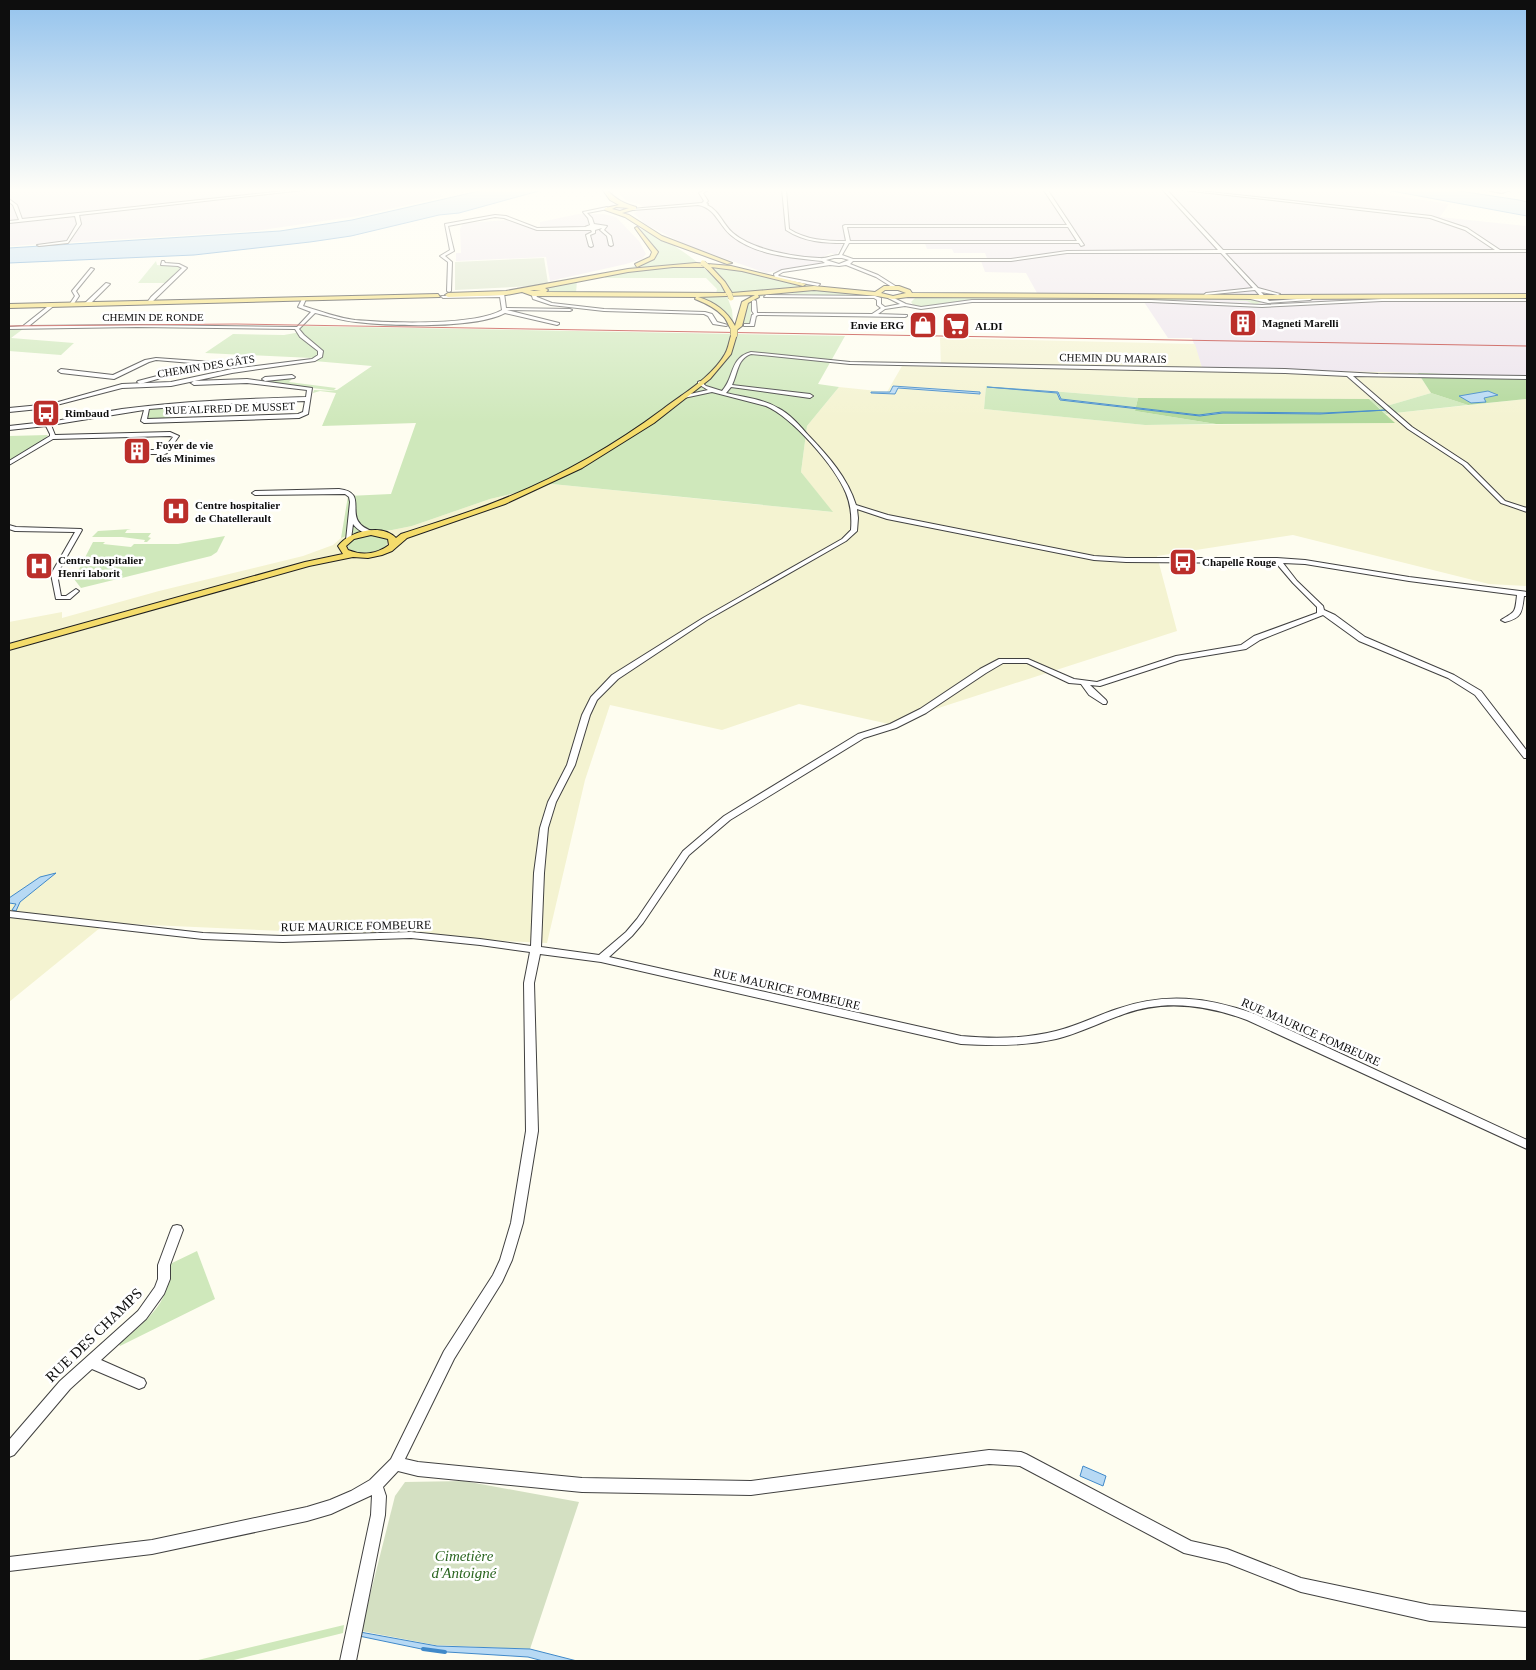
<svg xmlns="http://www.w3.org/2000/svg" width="1536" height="1670" font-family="'Times New Roman',serif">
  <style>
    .industrial { fill: #ece3ed }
    .farmland { fill: #f4f3d1 }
    .green { fill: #cfe8bb }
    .forest { fill: #b2d89b }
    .cemetery { fill: #d4e0c2 }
    .water { fill: #b7d9f4; stroke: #4089c9 }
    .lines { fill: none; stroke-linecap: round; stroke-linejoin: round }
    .stream { stroke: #4089c9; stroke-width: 4 }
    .minor-casing { stroke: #414141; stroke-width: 2 }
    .major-casing { stroke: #1f1f1f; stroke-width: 2 }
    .minor { fill: #fff; fill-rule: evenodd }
    .major { fill: #f4dc6b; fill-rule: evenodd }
    .rail { stroke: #bb2e2a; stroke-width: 1 }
    .major-bridge-far1-casing { stroke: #1f1f1f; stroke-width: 5.5; stroke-linecap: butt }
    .major-bridge-casing { stroke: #1f1f1f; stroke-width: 8; stroke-linecap: butt }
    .major-bridge-far1 { stroke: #f4dc6b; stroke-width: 5 }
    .major-bridge { stroke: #f4dc6b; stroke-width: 7 }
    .labels { text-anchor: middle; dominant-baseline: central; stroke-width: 5; stroke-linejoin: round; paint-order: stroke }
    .far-street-label { font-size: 11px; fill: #0e0e0e; stroke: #fff }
    .far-poi-label { font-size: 11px; font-weight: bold; fill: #0e0e0e; stroke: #fff; text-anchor: start }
    .street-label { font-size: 12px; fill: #0e0e0e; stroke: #fff }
    .near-street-label { font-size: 15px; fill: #0e0e0e; stroke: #fff }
    .near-park-label { font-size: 15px; font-style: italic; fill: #2a6520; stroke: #fff }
  </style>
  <rect width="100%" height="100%" fill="#fefdf0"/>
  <!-- industrial -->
  <g class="industrial">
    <path d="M9,189h425l9,8 -85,19 -103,15 -246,15z"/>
    <path d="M615,189h737l97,15 -9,13 87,9v151l-325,-9 -10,-30h-24l-30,-45h-101l-11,-20 -41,-1 -4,-11h7l-3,-8h-31l-2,-4h-25l-3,-8 -81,-1 -2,4 2,1 -7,10 -5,-2 -10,5 1,5 -56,10 -80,-28 -41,-21 -11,-11 11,-5 -6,-4 -13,-3z"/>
    <path d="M579,214h24l13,3 23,24 7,13 -4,5 -16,5 -76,17 -4,-24 -90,4v-8h5l-1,-24 3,-6 46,-3 27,9 8,-1 -4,-1v-5z"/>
  </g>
  <!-- farmland -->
  <path class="farmland" d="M940,338l255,6 7,24 216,5 13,20 -41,12 -21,-6 -231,-1 -152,-12 -2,23 161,16 249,-2 -8,-9 141,-15v187l-38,-2 -196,-49 -136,21 20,75 -288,93 -90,-20 -77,26 -112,-25 -25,75 -38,163 -441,-20 -97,79v-380l53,-10v6l97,-27 144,-35 30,-11 8,-7 17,-6 34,-2 20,-4 78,-27 62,-15 280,28 -31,-40 6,-46 32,-39 48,5 15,-26 39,1z"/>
  <!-- green -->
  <g class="green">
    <path d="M640,229c25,7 74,41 86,65h-10l1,-5 -11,-11h-101l-1,-3 -27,6 -1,12 -27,-1 -2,-4 69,-16 72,-8 -60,4 17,-5 12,-12z"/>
    <path d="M156,261l1,4 25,2 -14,16h-30z"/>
    <path d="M711,267l40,5 37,10 31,4 -86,8 -8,-13z"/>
    <path d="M811,289l48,5c-22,7 -85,-7 -103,4 -6,4 -5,19 -6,26h-8l3,-19c18,-14 44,-14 66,-16z"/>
    <path d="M727,296l5,14 1,11 -24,-20 -15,-4z"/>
    <path d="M917,296l305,2 30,1 10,3 -7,3 -8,-4 -20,-1h-259l-50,7 -4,-1 -3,-4z"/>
    <path d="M301,326l544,10 -27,48 21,3 -32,39 -6,46 32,40 -281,-28 -62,15 -78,27 -20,4 -34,2 -17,6 7,-42 43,-2 25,-71 -94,3 14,-33 -16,-2 -7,2 1,-3 23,1 -83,-10 39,-3 -4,4 47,6 -2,2h3l35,-24 -58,-5 -2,-3 -107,-5 28,-19 51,1 17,-3z"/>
    <path d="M9,329h14l-12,9 63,5 -13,12 -52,-4z"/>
    <path d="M986,386l152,12 -3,13 81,13 -71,1 -161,-16z"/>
    <path d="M1431,393l37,12 -82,9 -17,-15 21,6z"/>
    <path d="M180,405l-12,14h-22l4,-10z"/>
    <path d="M48,435l-6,7 -33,19v-25z"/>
    <path d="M131,529l-4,1 -2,3h26l-3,4 3,1 -4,4h-3l1,-2 -23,-3h-30l6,-6z"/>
    <path d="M372,535l13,2 3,3 -2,6c-10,7 -25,9 -37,3l-1,-3 4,-6z"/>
    <path d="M225,536l-8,16 -6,4 -130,32 -7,-9 19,-37h12l-2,2 28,3 3,-3h44z"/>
    <path d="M197,1251l18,48 -95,47 -1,-2c27,-23 53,-42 51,-80z"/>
    <path d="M344,1625l-1,8 -113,28h-36z"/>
  </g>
  <!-- forest -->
  <g class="forest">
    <path d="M1418,373l109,4v22l-59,6 -37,-12z"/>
    <path d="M1138,398l231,1 26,24 -179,1 -81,-13z"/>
  </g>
  <!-- cemetery -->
  <g class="cemetery">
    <path d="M544,258l4,25 -15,3 -78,4v-28z"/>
    <path d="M464,1481l115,21 -49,147 -95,-4 -74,-14 34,-135 10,-14z"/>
  </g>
  <!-- water -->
  <g class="water">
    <path d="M488,189h58l-87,24 -20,2 -88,21 -41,6 -116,13 -185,8v-15l271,-17 72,-11z"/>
    <path d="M1381,189h65l73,11 8,2v14z"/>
    <path d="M893,386l87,6v2l-82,-6 -3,6 -24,-1v-1h19z"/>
    <path d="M987,387l71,5 3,7 138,16 23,-3 101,1 64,-3 -67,4 -97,-1 -23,3 -140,-16 -3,-7z"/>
    <path d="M1488,391l10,4 -14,3 2,4 -15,1 -12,-7z"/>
    <path d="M56,873l-36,29 -4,9 -4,-1 4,-6 -7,-1v-5l31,-21z"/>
    <path d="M1083,1466l23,10 -3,10 -23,-10z"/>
    <path d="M360,1632l77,14 93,3 47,12h-34l-15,-4 -97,-6 -72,-15z"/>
  </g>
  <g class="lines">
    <!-- stream -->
    <path class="stream" d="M423,1649l22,3"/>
    <!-- minor casing -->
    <g class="minor-casing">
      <g id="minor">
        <path d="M304,189h9l-234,26 2,9 -13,19 -29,3 -2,-1 30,-4 10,-17 -2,-8 -66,7v-2l10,-1 -6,-15 -4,-3v-3l8,6 5,14z"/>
        <path d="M706,189h4l-7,4 5,8 -2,2 2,1 -1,1c13,6 16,20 26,28 20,17 61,24 86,25 7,1 13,-3 20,-3l6,-12c-21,0 -41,-1 -59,-13l-4,-41h4l3,40c17,11 37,12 57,12l-3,-15 2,-1h222l-24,-36h4l37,56 -3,1 -2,-3h-230l-7,12 11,4h158l56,-8 151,-1 -56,-61h4l57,61h272l-30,-20 -35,-12 -247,-28 -2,-1 250,27 36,12 33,22h27v2l-302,1 33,35 22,6 -2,1 -17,-3 8,9 41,-3 2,1 -2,1 -42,3 -22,-5 2,-2 15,3 -8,-9 -51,5 2,-2 47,-5 -32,-35h-154l-56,8h-158l-3,3 28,11 19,12 -2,2 -19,-12 -30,-12 -7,1 -9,-1 -47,7 -5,3 1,1 41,8 -2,2 -43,-8 -1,-4 8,-4 43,-7 -3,-2c-29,-3 -67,-6 -90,-25 -13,-10 -16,-28 -34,-31l-65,5 -2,-1 71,-6 2,-2 -5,-8zM847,227h221l9,14h-227zM834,258h8l7,2 -10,4 -13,-4z"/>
        <path d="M1481,189l21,2 11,-2 -11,4z"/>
        <path d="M607,207l1,2 -21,4 5,5 2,6 13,2 -3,4 7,6 2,9 -2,1 -2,-1 -2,-9 -7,-6 2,-2 -7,2v3l-5,2 3,11 -2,1 -2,-1 -3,-11 6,-3 -1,-2h-54l-33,-12 -9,-1 -47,9 6,25 -9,5 7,6 -1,29 -2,1 -2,-1 1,-29 -8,-6 10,-6 -5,-26 50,-9 11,1 31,12 48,-1 5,-2 -2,-7 -5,-6z"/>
        <path d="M162,261h2l1,2 14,1 8,4 -37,36h-4l5,-7 31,-29 -4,-2 -17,-1z"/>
        <path d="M91,268l3,1 -18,22 3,5 -6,9h-4l6,-9 -3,-5z"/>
        <path d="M106,283l4,1 -21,21h-4v-2z"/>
        <path d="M502,292l2,1 2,15 64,1 2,1 -2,1 -63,-1 52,13v1l-2,1 -52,-12c-30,16 -114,13 -149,9 -14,-1 -27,-6 -41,-9l-16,16 5,6 19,16 -1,6 -7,4 -83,12 -61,13 -49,2 -77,20v4l5,10c24,-4 47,-9 72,-13 61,-8 122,-10 184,-12l1,-7 -60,-7 -53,2 -3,-2 3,-2 53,-2 65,9 -4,26 -9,4 -155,5 -3,-2 3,-11 -93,15 4,10 115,-3 9,4 -12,17 -2,1h-17l-3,-2 3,-2h15l10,-13 -3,-1 -117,3 -44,26v-4l41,-25v-2l-4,-8 -37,4v-4l36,-4 -6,-10v-3l-30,3v-4l42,-4 71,-20 49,-2 61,-13 80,-10 6,-4v-4l-18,-14 -5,-8 -158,-2 -128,2v-2l14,-1 29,-23 4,1 -27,22 108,-1 160,2 14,-15 -13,-5 4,-8 2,-1 2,1 -3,7c17,5 35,12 52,14 33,3 119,6 147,-10l-2,-13 -57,1 -2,-2 59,-1v-2zM305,401l-2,11 -5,2 -151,5 2,-10 66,-5z"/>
        <path d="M531,293h4l2,4 15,6 52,6 101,3 7,2 5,8 11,3 -2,1 -13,-2 -5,-8 -4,-2 -100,-3 -53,-6 -18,-6z"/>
        <path d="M766,295l109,1 6,2v6l4,3 15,-3 -12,-6 2,-2 16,8 15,3 51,-7h179l111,5 120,-6h145v2h-145l-120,6 -111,-5h-179l-51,7 -16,-3 -20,3 -7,5 29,1v1l-2,1 -147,-2 -2,1 -2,10h-10v-2h6l2,-9 2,-1 -2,-3v-10l2,-1 2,1 1,12 115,1 9,-6 -4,-3v-5l-3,-2 -110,-1z"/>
        <path d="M751,352l99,10 435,7 93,5 149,2v3l-174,-3 59,51 55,36 38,38 22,7v4l-26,-9 -38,-38 -55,-36 -61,-53 -62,-3 -435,-9 -99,-10c-14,5 -13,19 -19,31l78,9 3,2 -3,2 -79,-11 -5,6c17,4 37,6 52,15 12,6 22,18 31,28 20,21 38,41 47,69l32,10 206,41 32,2h151l28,2 104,17 118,15v4h-3c-2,16 -2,22 -19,26l-4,-2c15,-9 14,-7 16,-25l-108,-14 -104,-17 -22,-1 14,18 26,25 1,4 11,5 30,22 89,38 27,16 46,60v7h-3l-49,-63 -27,-17 -89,-37 -36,-26 -63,25 -14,9 -66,11 -80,26 -10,-1 16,15 1,2 -1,2h-3l-14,-9 -8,-11 -12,-1 -42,-20h-24l-17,10 -60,40 -30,15 -32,10 -134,82 -41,35 -46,68 -11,13 -23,21 352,79c32,3 64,3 95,-5 21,-5 40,-15 61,-22 48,-17 90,-12 138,5l272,126v9l-280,-129c-40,-15 -82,-21 -123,-6 -23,8 -44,19 -68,25 -31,7 -63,7 -95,5l-360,-82 -61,-8 -6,29 4,148 -15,92 -11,37 -10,22 -48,77 -49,100 13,3 164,16 169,3 238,-31 32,2 5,2 165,87 36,8 74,29 129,27 97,7v15l-97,-6 -129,-29 -74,-29 -43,-10 -164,-87 -31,-2 -238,31 -169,-3 -164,-16 -20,-5 -15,16 3,9 -1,19 -29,146h-16l31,-146 1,-20 -41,19 -24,7 -155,33 -143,17v-14l143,-17 155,-33 23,-7 21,-9 19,-11 21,-21 53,-108 49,-76 7,-15 11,-37 15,-92 -2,-148 6,-31 -50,-7 -69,-7 -128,4 -80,-3 -194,-22v-6l194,22 80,3 128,-4 69,7 51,7 3,-73 6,-45 8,-26 19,-37 15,-50 9,-18 21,-22 91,-57 139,-79 9,-9c1,-13 0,-25 -5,-37 -11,-27 -54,-76 -80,-87l-54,-14 -28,6 -3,-2 27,-6 -10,-6v-2l2,-1 6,5 16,5c13,-14 7,-33 29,-39zM857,509l30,10 207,41 32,2 150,1 17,20 24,24v6l-63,23 -13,9 -65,11 -79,26 -23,-3 -46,-20h-29l-19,10 -60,40 -30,15 -32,10 -134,82 -41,35 -46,68 -11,13 -27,23 -58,-8 3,-74 4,-45 8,-26 19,-37 15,-50 7,-15 21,-21 89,-59 139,-79 11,-10 1,-13z"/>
        <path d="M156,358l56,4 2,1 -74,21 -3,-2 1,-1 65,-17 -47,-4 -7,2 -35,17 -53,-6 -3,-2 3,-2 52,6 32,-15z"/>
        <path d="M292,375l3,2 -1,1 -29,3 -3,-2 3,-2z"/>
        <path d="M339,489c34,4 -2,32 36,43v2c-8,1 -17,-3 -22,-10l-2,15 -5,1 4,-38 -1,-5 -4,-3 -90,1 -3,-2 3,-2z"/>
        <path d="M9,525l7,2 65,2 1,1 -25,44 4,22h5l10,-7 3,2 -1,1 -8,7h-14l-5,-25 24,-42 -60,-1 -6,-2z"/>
        <path d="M177,1225l4,1 2,4 -13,35v14l-6,15 -18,25 -45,41 43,19 2,4 -2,4 -5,2 -47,-20 -22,20 -56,66 -5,2v-17l51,-59 78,-70 17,-24 3,-8v-14l13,-35 2,-4z"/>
      </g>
    </g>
    <!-- major casing -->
    <g class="major-casing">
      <g id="major">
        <path d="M602,189h4c9,10 17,14 30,18v2l-14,4 7,2 33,21 70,27 -5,1 -66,-24 -36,-23 -20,-7v-2l14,-3 -9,-5zM616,207l13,1 -9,3 -8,-2z"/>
        <path d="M637,227l21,25 -4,7 -17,8 -2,-3 15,-7 2,-5 -17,-24z"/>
        <path d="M696,263l35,3 75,18 -3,2 -61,-15 -31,-4 14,15 7,11 82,-7 61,6 9,-6h15l11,4 2,3 353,2 262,-1v4l-262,1 -357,-2 -15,2 -16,-3 -63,-6 -56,5 1,2 -11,6 -6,23 -8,6c-6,-4 -6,-12 -11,-16 -7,-8 -18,-13 -28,-17l1,-2 -163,-1 -11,-4 -16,3 -58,2 -3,-2 3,-2 58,-2 122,-22zM673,267h32l16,17 5,9 -180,-1 2,-2 -3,-2 83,-16zM534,290l7,1h-11zM885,290h13l8,3 -13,3 -12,-3zM755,295l-13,7 -7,24c-8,-15 -20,-24 -37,-29z"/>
        <path d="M438,294l2,3 -431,11v-4z"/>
        <path d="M732,333l5,1 -6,20 -21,25 -56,44 -72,45 -77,36 -98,34 -15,13 -10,4 -14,3 -15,-1 -44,9 -300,84v-6l296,-82 38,-8 -5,-8c11,-15 44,-23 58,-8l5,-4c33,-11 65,-20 97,-33 59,-23 114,-54 165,-92 21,-16 49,-32 62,-55 4,-7 4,-14 7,-21zM371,535l17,4 1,6c-12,9 -27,11 -41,5l-2,-4 8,-7z"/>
      </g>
    </g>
    <!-- minor -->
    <use href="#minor" class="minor"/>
    <!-- major -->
    <use href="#major" class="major"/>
    <!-- rail -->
    <path class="rail" d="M9,326l227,-2 1291,22"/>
    <!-- major-bridge-far1 casing -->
    <g class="major-bridge-far1-casing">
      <g id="major-bridge-far1">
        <path d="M703,263l5,4"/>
        <path d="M729,293l2,5"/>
      </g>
    </g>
    <!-- major-bridge casing -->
    <g class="major-bridge-casing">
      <path id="major-bridge" d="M734,330v4"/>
    </g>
    <!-- major-bridge-far1 -->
    <use href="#major-bridge-far1" class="major-bridge-far1"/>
    <!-- major-bridge -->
    <use href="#major-bridge" class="major-bridge"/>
  </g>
  <!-- sky -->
  <linearGradient id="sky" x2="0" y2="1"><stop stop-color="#94c3ed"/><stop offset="0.45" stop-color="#fffef8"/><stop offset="1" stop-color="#fffef8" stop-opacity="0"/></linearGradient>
  <rect width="1536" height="423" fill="url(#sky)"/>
  <!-- icons -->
  <defs>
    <g id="building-square" transform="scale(1.4375)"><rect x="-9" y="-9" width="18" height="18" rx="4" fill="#bb2e2a" stroke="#fff"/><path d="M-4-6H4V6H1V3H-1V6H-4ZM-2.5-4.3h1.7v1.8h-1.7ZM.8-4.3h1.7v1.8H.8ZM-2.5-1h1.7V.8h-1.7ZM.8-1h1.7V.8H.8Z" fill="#fff"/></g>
    <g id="shop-square" transform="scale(1.4375)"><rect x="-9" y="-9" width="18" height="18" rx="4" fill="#bb2e2a" stroke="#fff"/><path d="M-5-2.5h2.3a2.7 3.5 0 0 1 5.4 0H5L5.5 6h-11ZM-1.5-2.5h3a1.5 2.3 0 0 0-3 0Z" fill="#fff"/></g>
    <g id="supermarket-square" transform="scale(1.4375)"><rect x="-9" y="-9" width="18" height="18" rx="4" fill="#bb2e2a" stroke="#fff"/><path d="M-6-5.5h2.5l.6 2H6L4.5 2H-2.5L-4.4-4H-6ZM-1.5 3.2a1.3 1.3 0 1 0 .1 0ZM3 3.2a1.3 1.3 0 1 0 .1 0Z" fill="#fff"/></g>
    <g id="bus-square" transform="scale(1.4375)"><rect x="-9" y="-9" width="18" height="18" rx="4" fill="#bb2e2a" stroke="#fff"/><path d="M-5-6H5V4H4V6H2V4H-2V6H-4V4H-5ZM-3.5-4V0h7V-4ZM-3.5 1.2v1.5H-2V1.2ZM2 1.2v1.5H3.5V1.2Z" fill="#fff"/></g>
    <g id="hospital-square" transform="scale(1.4375)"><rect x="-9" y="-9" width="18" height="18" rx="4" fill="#bb2e2a" stroke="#fff"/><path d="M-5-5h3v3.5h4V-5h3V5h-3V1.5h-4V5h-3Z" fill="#fff"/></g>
  </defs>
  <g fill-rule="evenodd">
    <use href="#building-square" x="1243" y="323"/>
    <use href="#shop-square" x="923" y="325"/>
    <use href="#supermarket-square" x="956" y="326"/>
    <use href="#bus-square" x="46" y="413"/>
    <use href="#building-square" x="137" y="451"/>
    <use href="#hospital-square" x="176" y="511"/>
    <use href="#bus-square" x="1183" y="562"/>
    <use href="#hospital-square" x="39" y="566"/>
  </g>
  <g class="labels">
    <!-- far-street labels -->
    <g class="far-street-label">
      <text x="153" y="317">CHEMIN DE RONDE</text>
      <text transform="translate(1113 358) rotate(1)">CHEMIN DU MARAIS</text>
      <text transform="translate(206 366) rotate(-9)">CHEMIN DES GÂTS</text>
      <text transform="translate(230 408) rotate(-2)">RUE ALFRED DE MUSSET</text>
    </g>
    <!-- far-poi labels -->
    <g class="far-poi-label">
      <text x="1262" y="323">Magneti Marelli</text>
      <text x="904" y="325" text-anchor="end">Envie ERG</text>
      <text x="975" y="326">ALDI</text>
      <text x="65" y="413">Rimbaud</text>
      <text x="156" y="445">Foyer de vie<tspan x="156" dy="13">des Minimes</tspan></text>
      <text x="195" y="505">Centre hospitalier<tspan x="195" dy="13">de Chatellerault</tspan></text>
      <text x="58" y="560">Centre hospitalier<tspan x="58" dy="13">Henri laborit</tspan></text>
      <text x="1202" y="562">Chapelle Rouge</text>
    </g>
    <!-- street labels -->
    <g class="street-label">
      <text transform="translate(356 926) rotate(-1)">RUE MAURICE FOMBEURE</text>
      <text transform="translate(787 989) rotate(13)">RUE MAURICE FOMBEURE</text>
      <text transform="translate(1311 1032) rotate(24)">RUE MAURICE FOMBEURE</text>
    </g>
    <!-- near-street labels -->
    <g class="near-street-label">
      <text transform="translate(94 1335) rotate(-44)">RUE DES CHAMPS</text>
    </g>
    <!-- near-park labels -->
    <g class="near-park-label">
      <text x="464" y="1556">Cimetière<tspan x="464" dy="17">d'Antoigné</tspan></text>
    </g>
  </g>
  <!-- border -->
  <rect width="1536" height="1670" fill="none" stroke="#0e0e0e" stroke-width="20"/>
</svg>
